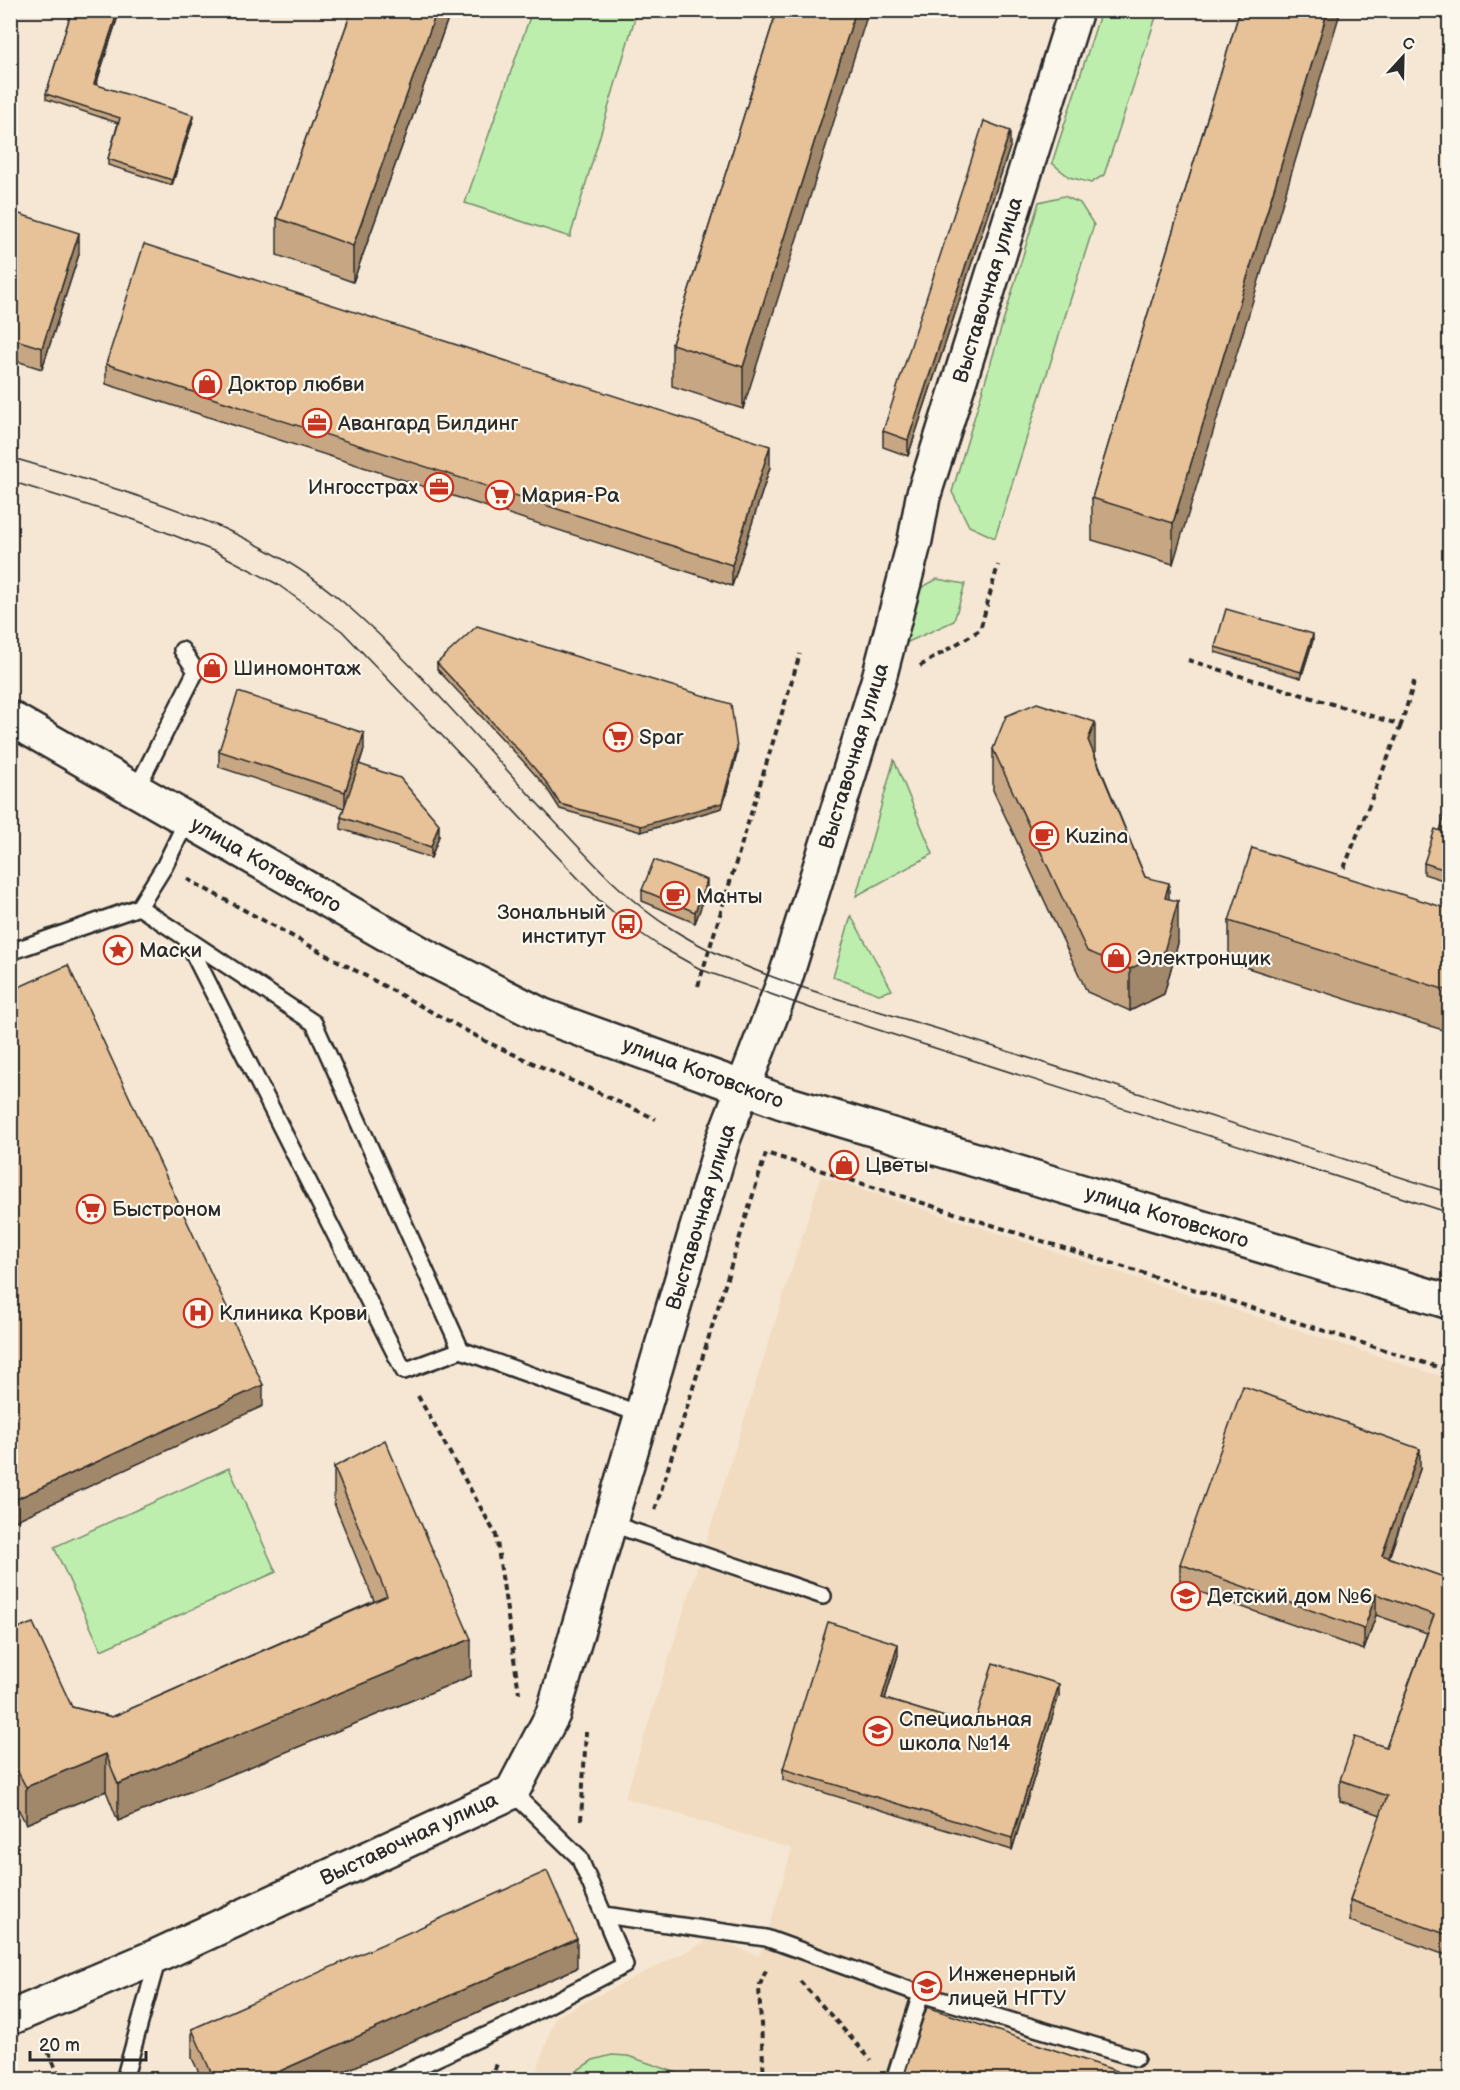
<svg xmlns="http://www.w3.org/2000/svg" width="1460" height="2090" font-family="'Balsamiq Sans',sans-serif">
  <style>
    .built { fill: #f1dcc1 }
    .green { fill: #beeead; stroke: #748c6c; stroke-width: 1.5 }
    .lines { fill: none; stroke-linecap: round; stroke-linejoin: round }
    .service-casing { stroke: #2b2b2b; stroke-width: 20 }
    .tertiary-casing { stroke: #2b2b2b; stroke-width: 38 }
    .secondary-casing { stroke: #2b2b2b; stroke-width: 38 }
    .path { stroke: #2b2b2b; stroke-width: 4; stroke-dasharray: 6 4.5; stroke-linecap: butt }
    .service { stroke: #fbf7ec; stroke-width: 15 }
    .tertiary { stroke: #fbf7ec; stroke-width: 33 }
    .secondary { stroke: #fbf7ec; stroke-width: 33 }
    .tram { stroke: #2b2b2b; stroke-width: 1.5 }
    .wall { fill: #c7a783; stroke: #2b2b2b; stroke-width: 1.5 }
    .shaded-wall { fill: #a2886a; stroke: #2b2b2b; stroke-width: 1.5 }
    .building { fill: #e7c298; stroke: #2b2b2b; stroke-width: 1.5 }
    .labels { text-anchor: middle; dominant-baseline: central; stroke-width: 4.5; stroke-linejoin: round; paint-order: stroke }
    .street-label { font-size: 21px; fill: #2b2b2b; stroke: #fbf7ec }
    .poi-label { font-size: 21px; fill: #2b2b2b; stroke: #fbf7ec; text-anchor: start }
  </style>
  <rect width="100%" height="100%" fill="#f5e7d3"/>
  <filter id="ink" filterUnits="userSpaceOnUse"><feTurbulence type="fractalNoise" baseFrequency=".0167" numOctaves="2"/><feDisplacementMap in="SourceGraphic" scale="12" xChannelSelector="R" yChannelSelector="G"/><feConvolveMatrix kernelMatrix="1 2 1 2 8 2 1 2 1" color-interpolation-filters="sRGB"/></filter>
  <g filter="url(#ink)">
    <!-- built -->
    <path class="built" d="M821,1176l628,203v700l-915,1 21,-63 158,-79 46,18 7,-18 26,-89 -167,-51z"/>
    <!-- green -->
    <g class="green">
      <path d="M532,11h105l-67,226 -105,-34z"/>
      <path d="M1101,11h57l-54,164 -13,8 -22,-6 -17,-14z"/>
      <path d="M1064,196l16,7 14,22 -99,313 -26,-12 -17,-34 87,-290z"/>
      <path d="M937,579l28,5 -11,37 -48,22 13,-54z"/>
      <path d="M894,760l39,94 -77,42z"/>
      <path d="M851,916l41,74 -13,4 -46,-17z"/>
      <path d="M229,1468l47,104 -175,78 -47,-103z"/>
      <path d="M612,2055l16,1 67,23h-131l29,-19z"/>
    </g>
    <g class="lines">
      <!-- service casing -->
      <g class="service-casing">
        <g id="service">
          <path d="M136,790l60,-119 -14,-21"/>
          <path d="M187,820l-23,47 -25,40 175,116 147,327 179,64"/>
          <path d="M187,941l217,430 57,-21"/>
          <path d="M10,952l129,-45"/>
          <path d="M609,1523l214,73"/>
          <path d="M604,1915l162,23 155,56 -27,86"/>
          <path d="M921,1994l215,64"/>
          <path d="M124,2080l34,-122"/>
          <path d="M389,2080l124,-57 112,-58 -46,-108 -67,-65"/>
        </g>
      </g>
      <!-- tertiary casing -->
      <g class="tertiary-casing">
        <path id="tertiary" d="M10,2018l149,-63 353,-163 41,-78 170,-574 62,-161 94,-301 36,-138 8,-43 153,-487"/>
      </g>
      <!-- secondary casing -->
      <g class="secondary-casing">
        <path id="secondary" d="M10,718l415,238 116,59 241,87 668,200"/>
      </g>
      <!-- path -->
      <g class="path">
        <path d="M1188,660l213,65 14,-46"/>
        <path d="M920,666l60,-36 18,-65"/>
        <path d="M1344,868l57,-143"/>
        <path d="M187,879l302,164 167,76"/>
        <path d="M698,986l102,-332"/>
        <path d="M418,1396l78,139 23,158"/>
        <path d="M655,1510l111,-357 684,218"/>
        <path d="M581,1820l5,-88"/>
        <path d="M800,1981l71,79"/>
        <path d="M44,2042l17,38"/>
        <path d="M491,2080l7,-19"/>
        <path d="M764,2080l-5,-93 8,-19"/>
      </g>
      <!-- service -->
      <use href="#service" class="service"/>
      <!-- tertiary -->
      <use href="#tertiary" class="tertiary"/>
      <!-- secondary -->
      <use href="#secondary" class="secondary"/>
      <!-- tram -->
      <g class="tram">
        <path d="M10,457c114,35 241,65 333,145 75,64 144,149 213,221 36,38 71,78 116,106 79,50 190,76 279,104 166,53 332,107 499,160"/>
        <path d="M10,481l125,39 81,32 61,32 65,47 257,269 28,24 34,23 41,23 108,38 640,205"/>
      </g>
    </g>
    <!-- wall -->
    <g class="wall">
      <path d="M72,10h48l-24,75 97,36 -21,64 -64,-20v-6l10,-36 -72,-24v-5z"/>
      <path d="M352,10h99l-98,272 -76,-27v-37z"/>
      <path d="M777,10l-34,399 -71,-23v-42z"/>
      <path d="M1240,10l-67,554 -81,-24v-42z"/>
      <path d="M1010,147l-102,309 -25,-9v-16z"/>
      <path d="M1449,206v24l-6,-2v-6z"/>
      <path d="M10,211l69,43 -37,115 -32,-10z"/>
      <path d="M106,364l664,103 -38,119 -626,-202z"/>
      <path d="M1313,640l-12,38 -86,-26v-5z"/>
      <path d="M437,663l300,91 -15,54 -81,24 -81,-23 -14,-22 -23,-26 -86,-92z"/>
      <path d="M364,749l-5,16 80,71 -8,22 -90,-29v-12l3,-9 -125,-41v-16z"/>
      <path d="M993,749l102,6 50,122 24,22 9,44 -14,51 -34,17 -43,-19 -94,-202z"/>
      <path d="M1449,801v81l-25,-8v-11l16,-32z"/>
      <path d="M642,890l65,1 -12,32 -53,-22z"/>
      <path d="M1449,909v123l-220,-70v-41z"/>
      <path d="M334,1467l137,209 -353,145 -12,-30 -80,33 -16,-31v-162l62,76 40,10 262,-116 -40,-98z"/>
      <path d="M1420,1469l-31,89 60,21 -1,377 -98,-35v-21l31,-85 -41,-14v-21l46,-33 41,-114 -51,-18 -12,35 -184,-65v-21z"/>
      <path d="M898,1655l-13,44 89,27 85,-31 -47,155 -229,-70v-11z"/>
      <path d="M577,1968l-250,111h-125l-10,-21v-29z"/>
    </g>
    <!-- shaded-wall -->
    <g class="shaded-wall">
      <path d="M118,10h2l-26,80v-6z"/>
      <path d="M437,10h14l-98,272v-36z"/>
      <path d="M856,10h13l-126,399v-42z"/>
      <path d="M1328,10h13l-168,554v-41z"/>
      <path d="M193,115v6l-21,64v-5z"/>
      <path d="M1010,131v16l-102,309v-16z"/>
      <path d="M79,233v21l-37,115v-21z"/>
      <path d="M770,446v21l-38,119v-21z"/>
      <path d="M1313,634v6l-12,38v-6z"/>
      <path d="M1095,722v42l-7,-24z"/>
      <path d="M364,733v16l-19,59v-16z"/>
      <path d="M737,748v6l-15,54 -81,24v-6z"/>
      <path d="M439,824v12l-8,22v-11z"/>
      <path d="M707,880v11l-12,32v-11z"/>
      <path d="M1169,883v42l-4,-27z"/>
      <path d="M1178,901v42l-14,51 -34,17v-42z"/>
      <path d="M263,1385v21l-253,117v-21z"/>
      <path d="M1420,1449v20l-38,107v-21z"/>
      <path d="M1376,1594v21l-12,35v-21z"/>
      <path d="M471,1639v37l-353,145v-37z"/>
      <path d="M898,1644v11l-16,54v-11z"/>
      <path d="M1059,1684v11l-47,155v-12z"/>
      <path d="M106,1754v37l-80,33v-37z"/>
      <path d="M1449,1930v21l-1,5v-21z"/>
      <path d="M577,1939v29l-250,111h-65z"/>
    </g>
    <!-- building -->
    <g class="building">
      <path d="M72,10h46l-24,74 99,31 -21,65 -64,-21 12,-41 -74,-24z"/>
      <path d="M352,10h85l-84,236 -76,-28z"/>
      <path d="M777,10h79l-113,357 -71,-23z"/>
      <path d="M1240,10h88l-155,513 -81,-25z"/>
      <path d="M984,121l26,10 -102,309 -25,-9z"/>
      <path d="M1449,206v19l-6,-3z"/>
      <path d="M10,211l69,22 -37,115 -32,-10z"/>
      <path d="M144,244l626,202 -38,119 -626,-201z"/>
      <path d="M1226,609l87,25 -12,38 -86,-25z"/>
      <path d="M477,626l254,78 6,44 -15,55 -81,23 -81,-22 -14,-22 -23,-27 -86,-92z"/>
      <path d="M238,692l126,41 -19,59 -126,-41z"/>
      <path d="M1037,703l58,19 -7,18 57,137 24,6 -4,15 13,3 -14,51 -34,17 -43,-18 -94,-202 13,-33z"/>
      <path d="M359,764l41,14 39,46 -8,23 -90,-30z"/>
      <path d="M1449,801v33l-9,-3z"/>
      <path d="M1435,829l14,5v37l-25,-8z"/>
      <path d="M1252,848l197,61v82l-220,-70z"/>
      <path d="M654,860l53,20 -12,32 -53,-22z"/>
      <path d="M68,965l195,420 -253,117v-511z"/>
      <path d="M1243,1386l177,63 -38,106 67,24v351l-1,5 -98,-35 37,-104 -47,-16 15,-43 31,10 48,-132 -58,-21 -12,35 -184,-65z"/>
      <path d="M385,1440l86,199 -353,145 -12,-30 -80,33 -16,-30v-126l23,-8 39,84 40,10 275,-121 -53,-129z"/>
      <path d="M828,1622l70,22 -16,54 92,28 19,-63 66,21 -47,154 -229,-69z"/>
      <path d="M547,1871l30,68 -315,140h-48l-22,-50z"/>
      <path d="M927,2007l190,64 -3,8h-211z"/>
    </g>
  </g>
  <!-- icons -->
  <defs>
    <g id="shop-ring" transform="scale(1.5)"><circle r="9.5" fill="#fbf7ec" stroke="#c8321e" stroke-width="1.5"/><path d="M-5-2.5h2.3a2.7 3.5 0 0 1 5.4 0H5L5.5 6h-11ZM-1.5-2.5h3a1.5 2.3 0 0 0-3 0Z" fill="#c8321e"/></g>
    <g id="office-ring" transform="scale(1.5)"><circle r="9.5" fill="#fbf7ec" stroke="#c8321e" stroke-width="1.5"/><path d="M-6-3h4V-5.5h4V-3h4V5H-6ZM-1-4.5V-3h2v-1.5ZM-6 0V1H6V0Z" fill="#c8321e"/></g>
    <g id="supermarket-ring" transform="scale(1.5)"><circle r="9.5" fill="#fbf7ec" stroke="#c8321e" stroke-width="1.5"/><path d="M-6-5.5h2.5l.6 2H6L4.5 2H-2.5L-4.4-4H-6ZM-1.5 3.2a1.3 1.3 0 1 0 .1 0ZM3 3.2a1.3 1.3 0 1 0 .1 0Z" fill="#c8321e"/></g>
    <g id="cafe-ring" transform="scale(1.5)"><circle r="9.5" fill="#fbf7ec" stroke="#c8321e" stroke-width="1.5"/><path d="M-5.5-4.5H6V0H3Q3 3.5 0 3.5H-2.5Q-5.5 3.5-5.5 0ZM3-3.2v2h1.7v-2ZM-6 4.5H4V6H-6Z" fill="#c8321e"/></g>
    <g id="bus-ring" transform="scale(1.5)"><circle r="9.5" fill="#fbf7ec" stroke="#c8321e" stroke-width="1.5"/><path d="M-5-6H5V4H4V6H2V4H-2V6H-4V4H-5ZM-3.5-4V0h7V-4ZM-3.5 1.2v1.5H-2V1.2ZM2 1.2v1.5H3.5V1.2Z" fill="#c8321e"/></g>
    <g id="sight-ring" transform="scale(1.5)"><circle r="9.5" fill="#fbf7ec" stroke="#c8321e" stroke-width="1.5"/><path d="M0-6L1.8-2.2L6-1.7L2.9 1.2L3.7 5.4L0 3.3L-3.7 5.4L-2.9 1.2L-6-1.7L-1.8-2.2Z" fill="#c8321e"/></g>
    <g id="hospital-ring" transform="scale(1.5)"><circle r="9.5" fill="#fbf7ec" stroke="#c8321e" stroke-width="1.5"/><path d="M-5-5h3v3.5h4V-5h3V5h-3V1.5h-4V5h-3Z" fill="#c8321e"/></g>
    <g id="school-ring" transform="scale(1.5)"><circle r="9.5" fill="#fbf7ec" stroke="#c8321e" stroke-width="1.5"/><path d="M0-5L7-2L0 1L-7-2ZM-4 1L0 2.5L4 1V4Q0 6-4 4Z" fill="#c8321e"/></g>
  </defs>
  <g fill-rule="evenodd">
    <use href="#shop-ring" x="207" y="384"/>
    <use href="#office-ring" x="317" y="423"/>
    <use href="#office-ring" x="439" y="487"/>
    <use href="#supermarket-ring" x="500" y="495"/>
    <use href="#shop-ring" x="212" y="668"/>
    <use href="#supermarket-ring" x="618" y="737"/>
    <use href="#cafe-ring" x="1044" y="836"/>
    <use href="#cafe-ring" x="675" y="896"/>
    <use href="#bus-ring" x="627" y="924"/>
    <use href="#sight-ring" x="118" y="950"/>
    <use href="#shop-ring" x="1116" y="958"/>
    <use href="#shop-ring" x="844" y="1165"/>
    <use href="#supermarket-ring" x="91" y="1209"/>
    <use href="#hospital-ring" x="198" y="1313"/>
    <use href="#school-ring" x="1186" y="1596"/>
    <use href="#school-ring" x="878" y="1731"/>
    <use href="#school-ring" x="927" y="1986"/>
  </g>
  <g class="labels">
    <!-- street labels -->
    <g class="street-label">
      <text transform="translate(988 290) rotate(-73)">Выставочная улица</text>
      <text transform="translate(854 756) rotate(-73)">Выставочная улица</text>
      <text transform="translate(266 865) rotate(30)">улица Котовского</text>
      <text transform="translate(703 1073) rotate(20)">улица Котовского</text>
      <text transform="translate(701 1217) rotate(-73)">Выставочная улица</text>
      <text transform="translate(1167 1217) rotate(17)">улица Котовского</text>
      <text transform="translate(409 1839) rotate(-25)">Выставочная улица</text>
    </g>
    <!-- poi labels -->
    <g class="poi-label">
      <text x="228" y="384">Доктор любви</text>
      <text x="338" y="423">Авангард Билдинг</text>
      <text x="418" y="487" text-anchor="end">Ингосстрах</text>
      <text x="521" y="495">Мария-Ра</text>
      <text x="233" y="668">Шиномонтаж</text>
      <text x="639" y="737">Spar</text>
      <text x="1065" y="836">Kuzina</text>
      <text x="696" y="896">Манты</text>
      <text x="606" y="912" text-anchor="end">Зональный<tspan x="606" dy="24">институт</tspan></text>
      <text x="139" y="950">Маски</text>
      <text x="1137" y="958">Электронщик</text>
      <text x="865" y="1165">Цветы</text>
      <text x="112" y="1209">Быстроном</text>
      <text x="219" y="1313">Клиника Крови</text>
      <text x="1207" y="1596">Детский дом №6</text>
      <text x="899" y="1719">Специальная<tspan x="899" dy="24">школа №14</tspan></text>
      <text x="948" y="1974">Инженерный<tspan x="948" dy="24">лицей НГТУ</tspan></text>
    </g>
  </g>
  <!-- margin -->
  <rect width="1460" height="2090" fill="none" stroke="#fbf7ec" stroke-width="36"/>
  <rect x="18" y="18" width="1424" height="2054" fill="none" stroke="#2b2b2b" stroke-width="2" filter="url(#ink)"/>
  <!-- north arrow -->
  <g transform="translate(1403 57) rotate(22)" stroke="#fbf7ec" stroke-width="4.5" paint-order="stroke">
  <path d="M0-4.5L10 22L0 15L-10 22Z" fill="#2b2b2b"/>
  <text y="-9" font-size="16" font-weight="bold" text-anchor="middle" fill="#2b2b2b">С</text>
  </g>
  <!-- scale -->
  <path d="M30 2051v9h116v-9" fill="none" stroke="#2b2b2b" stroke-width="3"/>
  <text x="39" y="2051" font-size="18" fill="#2b2b2b" stroke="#fbf7ec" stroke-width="4.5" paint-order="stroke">20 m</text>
</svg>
